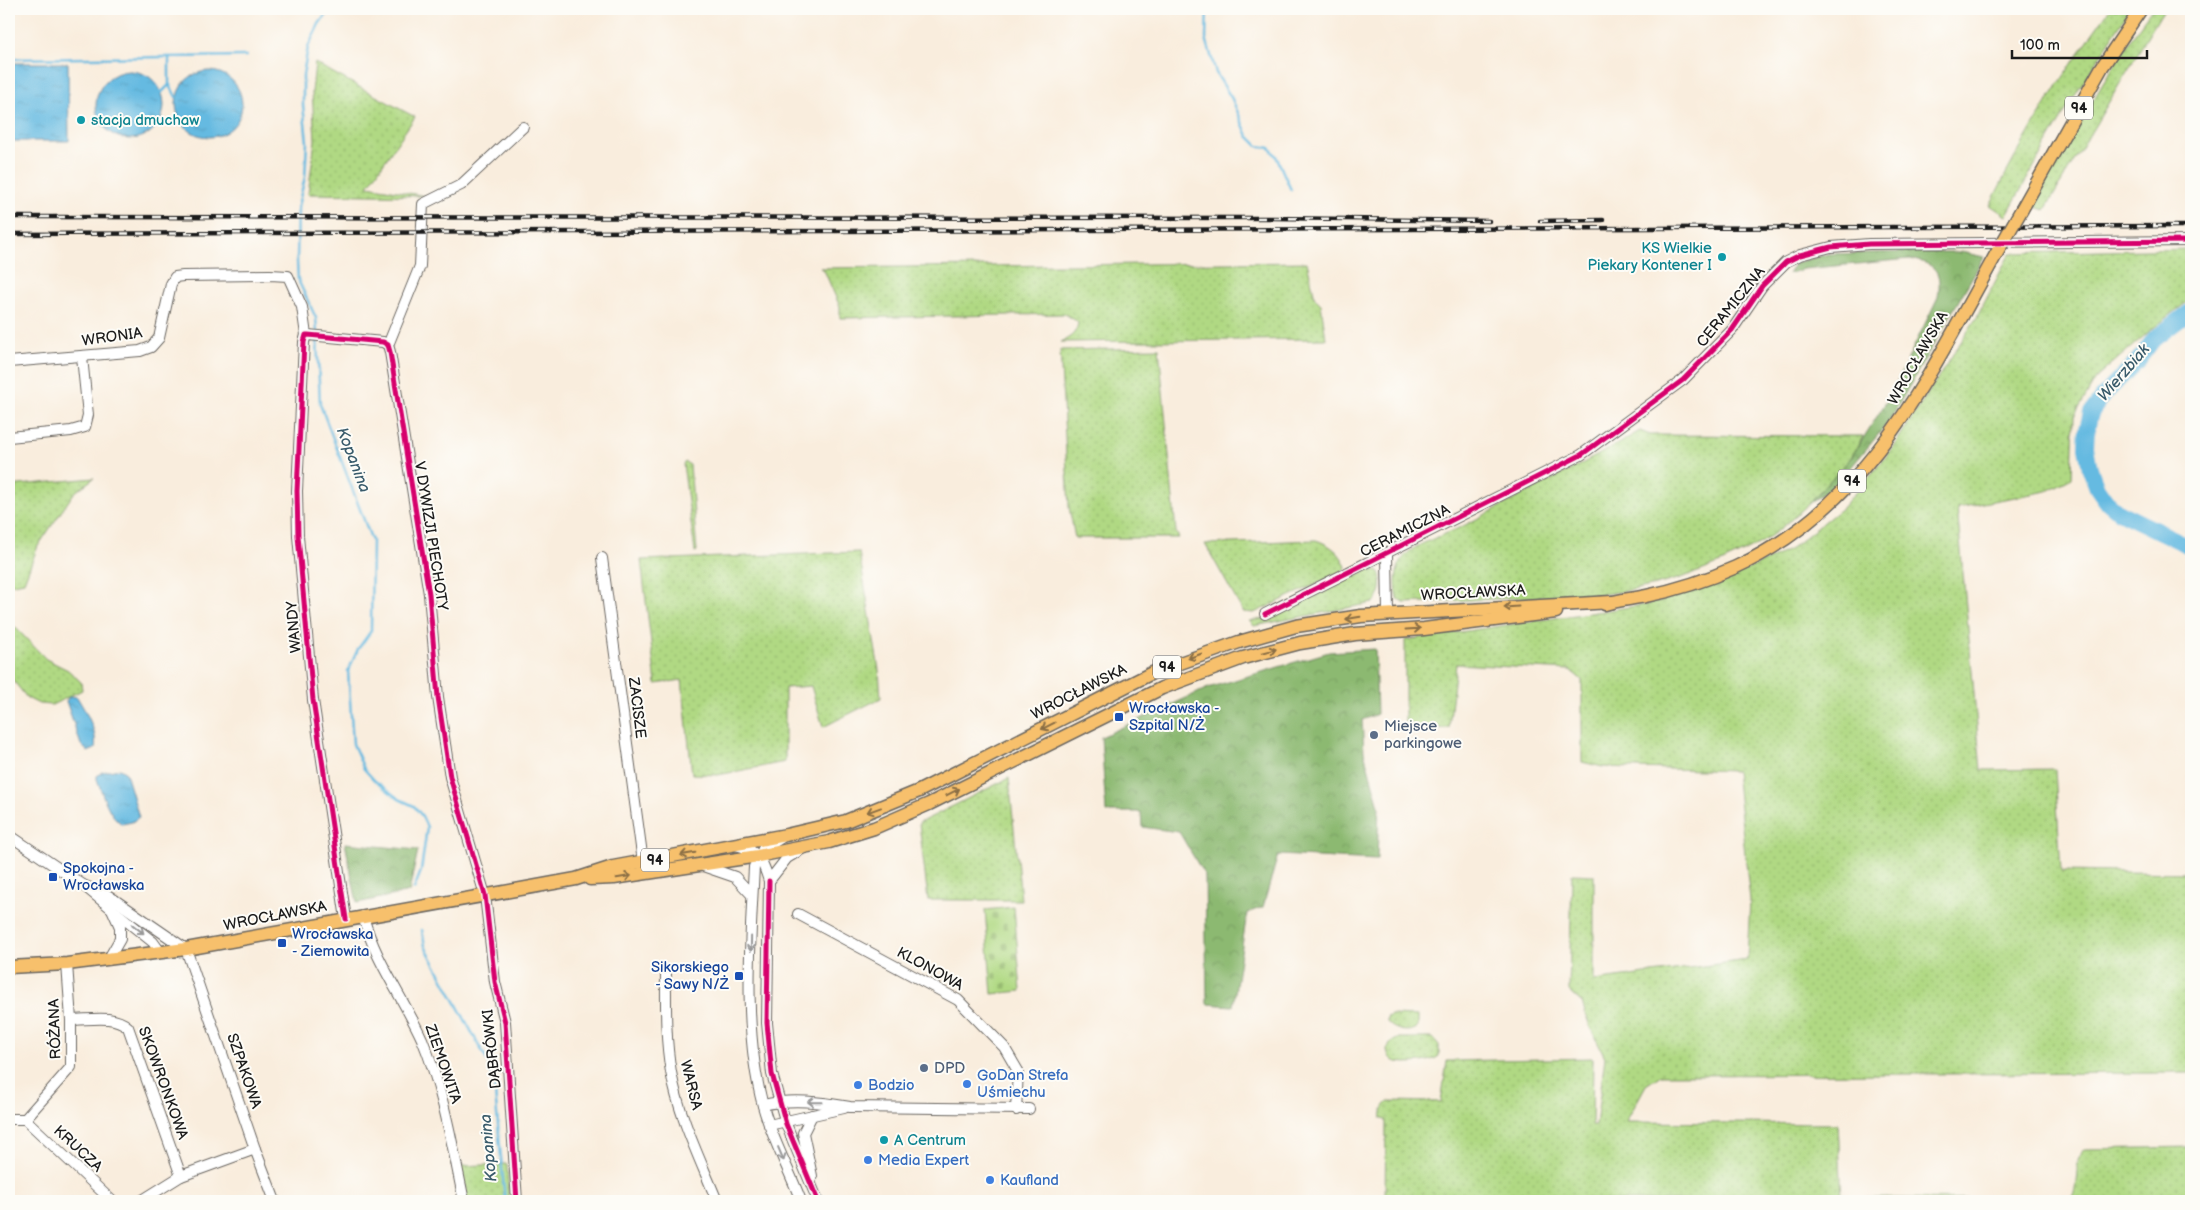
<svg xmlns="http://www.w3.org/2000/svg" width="2200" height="1210" font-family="'Balsamiq Sans',sans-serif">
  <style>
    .grass { fill: url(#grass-dots); stroke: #667a50 }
    .forest { fill: url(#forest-crowns); stroke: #546a46 }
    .cemetery { fill: url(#cemetery-stones); stroke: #667a50 }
    .water { fill: url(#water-ripples); stroke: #406b7e }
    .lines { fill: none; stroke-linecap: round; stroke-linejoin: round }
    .stream { stroke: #65bae1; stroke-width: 2.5 }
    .river { stroke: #65bae1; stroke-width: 16 }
    .minor-casing { stroke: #696560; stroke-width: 12 }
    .major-casing { stroke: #696560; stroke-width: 15 }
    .minor { stroke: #fff; stroke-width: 10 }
    .major { stroke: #f7c06c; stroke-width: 12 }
    .rail-casing { stroke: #1c1c1c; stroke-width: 4.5 }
    .rail { stroke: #fdfcf7; stroke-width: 2.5; stroke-dasharray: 8; stroke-linecap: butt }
    .major-bridge-casing { stroke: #696560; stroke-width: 15; stroke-linecap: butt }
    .major-bridge { stroke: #f7c06c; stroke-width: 12 }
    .cycleway-casing { stroke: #fdfcf7; stroke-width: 8 }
    .cycleway { stroke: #d6006c; stroke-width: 5 }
    .oneway { stroke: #8a6e44 }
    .oneway2 { stroke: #999 }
    .culture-dot { fill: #0f9aa8; stroke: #fdfcf7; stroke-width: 2 }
    .transit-dot { fill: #1a4fb4; stroke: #fdfcf7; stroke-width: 2 }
    .service-dot { fill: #5c6f8a; stroke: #fdfcf7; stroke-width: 2 }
    .shop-dot { fill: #3f7fe0; stroke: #fdfcf7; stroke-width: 2 }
    .labels { text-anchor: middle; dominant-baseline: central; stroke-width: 4; stroke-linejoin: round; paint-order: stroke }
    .shield { fill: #fdfcf7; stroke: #605f5e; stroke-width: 1 }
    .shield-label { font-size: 14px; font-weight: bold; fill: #1c1c1c }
    .culture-label { font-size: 15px; fill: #0d838f; stroke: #fdfcf7; text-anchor: start }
    .street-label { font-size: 15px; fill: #1c1c1c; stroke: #fdfcf7 }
    .transit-label { font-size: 15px; fill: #164399; stroke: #fdfcf7; text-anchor: start }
    .service-label { font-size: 15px; fill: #4e5e75; stroke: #fdfcf7; text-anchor: start }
    .shop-label { font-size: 15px; fill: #366cbe; stroke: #fdfcf7; text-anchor: start }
    .water-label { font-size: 16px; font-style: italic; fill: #395b6b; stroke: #fdfcf7 }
  </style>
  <defs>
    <pattern id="grass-dots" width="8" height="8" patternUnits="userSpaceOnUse" patternTransform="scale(1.25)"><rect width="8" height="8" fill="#b0d983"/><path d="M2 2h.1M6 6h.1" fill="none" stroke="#97ba71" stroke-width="1.8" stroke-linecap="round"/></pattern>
    <pattern id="forest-crowns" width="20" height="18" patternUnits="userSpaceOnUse" patternTransform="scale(1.25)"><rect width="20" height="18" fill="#8cb971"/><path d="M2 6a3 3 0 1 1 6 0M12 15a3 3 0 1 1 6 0" fill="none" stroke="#789e61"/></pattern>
    <pattern id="cemetery-stones" width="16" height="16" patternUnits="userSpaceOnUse" patternTransform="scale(1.25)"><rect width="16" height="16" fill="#b0d983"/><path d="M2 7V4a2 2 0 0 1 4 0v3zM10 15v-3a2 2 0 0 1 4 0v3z" fill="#97ba71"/></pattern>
    <pattern id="water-ripples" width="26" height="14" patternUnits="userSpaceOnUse" patternTransform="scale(1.25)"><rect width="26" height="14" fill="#65bae1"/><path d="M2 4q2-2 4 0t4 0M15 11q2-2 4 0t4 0" fill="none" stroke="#579fc0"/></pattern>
  </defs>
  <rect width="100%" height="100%" fill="#fdfcf7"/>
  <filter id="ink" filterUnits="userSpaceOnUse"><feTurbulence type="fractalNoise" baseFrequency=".02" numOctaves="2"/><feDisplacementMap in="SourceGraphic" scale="10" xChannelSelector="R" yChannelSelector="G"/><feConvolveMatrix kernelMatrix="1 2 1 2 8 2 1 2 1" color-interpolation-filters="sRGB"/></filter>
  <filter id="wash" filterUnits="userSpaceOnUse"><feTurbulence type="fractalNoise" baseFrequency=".0096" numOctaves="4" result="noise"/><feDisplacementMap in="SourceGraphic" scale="20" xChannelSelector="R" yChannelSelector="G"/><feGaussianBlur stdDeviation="1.12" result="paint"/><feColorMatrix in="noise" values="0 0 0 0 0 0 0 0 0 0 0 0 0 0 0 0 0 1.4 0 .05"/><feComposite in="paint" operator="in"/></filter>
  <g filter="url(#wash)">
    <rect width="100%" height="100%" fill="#f9eddd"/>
    <!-- grass -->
    <g class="grass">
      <path d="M2110,9h20l-61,96 -63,111 -16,-11c34,-69 75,-134 120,-196z"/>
      <path d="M2152,9h12l-119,201 -9,-3c10,-30 29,-58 44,-85 23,-38 45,-77 72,-113z"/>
      <path d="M315,63l100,54 -47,69 58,10 -118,-2 7,-54 -3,-48z"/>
      <path d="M2191,249v50l-40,31 -54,47 -23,40 -2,61 -25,13 -90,17 24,262 74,-1 6,102 130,2v200l-530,2 -15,10 -20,37 212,2 4,74 229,1c9,-15 2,-35 13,-50l107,-2v54h-806l1,-81 -4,-1c-2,-6 2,-15 8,-18l51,1 6,-41 146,-3 -1,67h4l9,-68 -15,-30 -8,-24 -13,-12 3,-117 22,1v106l153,-21 3,-60 -14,-129 -133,-4 -21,-5v-82l-12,-10 -114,-6 -7,64 -44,1v-89l245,-36 66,-20 73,-34 53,-42 48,-56 87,-135 33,-64z"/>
      <path d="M1307,262l8,36 6,6 5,35 -265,3c10,-5 16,-9 17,-20l-13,-8 -225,4v-11l-16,-37 -4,-2z"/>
      <path d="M1159,348l17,184 3,6h-104l-6,-31 -9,-157z"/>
      <path d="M1640,431l10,4 213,1c-4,7 -8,16 -13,23 -17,24 -63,67 -88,83 -48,28 -103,46 -158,52l-200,9 -6,-3c-4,-17 -3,-38 12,-49 13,-10 43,-19 59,-28 57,-30 115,-59 171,-92z"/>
      <path d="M685,462l5,3 7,86 -2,1 -12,-88z"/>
      <path d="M94,478l-20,15 -36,53 -14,36 -15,3v-99z"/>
      <path d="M1316,540c15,5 25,13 30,27l-2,4 -90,42 -11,-1 -38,-68z"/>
      <path d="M859,552l20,118 2,28 -58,29 -12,-41 -26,2v74l-67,13 -26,-1 -10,-94 -26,4 -15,-124z"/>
      <path d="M1370,569l8,2c6,8 4,26 -5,32l-119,23 -5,-5 15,-2z"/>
      <path d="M9,621l37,38 22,11 13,12 1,8 -30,15 -13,-1 -12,-6 -18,-23z"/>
      <path d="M1009,778l12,122h-93l-9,-77z"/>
      <path d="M1391,1015l27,1v11c-8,7 -24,4 -31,-5v-5z"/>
      <path d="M1399,1038h34l6,7v11c-7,7 -34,8 -43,6 -6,-2 -8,-7 -9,-12l3,-7z"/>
      <path d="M507,1164l2,37h-41l-8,-35z"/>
    </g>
    <!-- forest -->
    <g class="forest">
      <path d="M1909,252h52l23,5 -96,166 -50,60 -30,21 42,-45 40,-63 48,-99c4,-26 -2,-33 -28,-38l-107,10 -15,5 7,-11 33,-9z"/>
      <path d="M1375,649l2,65 -15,6 2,32 15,54 -2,54 -99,-5 -15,52 -16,6 -14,93 -26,-2 -2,-128 -26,-44 -37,-5 -1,-15h-35l-5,-75 107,-49 121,-36z"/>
      <path d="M345,843l73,7 -9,42 -52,11z"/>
    </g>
    <!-- cemetery -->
    <path class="cemetery" d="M1014,907l7,84 -29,3 -7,-84z"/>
    <!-- water -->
    <g class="water">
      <path d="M9,63h59l1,78h-60z"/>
      <circle cx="130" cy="105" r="34"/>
      <circle cx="209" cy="104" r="33"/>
      <path d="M70,696l7,1c9,15 21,34 18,52l-7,3 -7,-7 -15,-44z"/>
      <path d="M120,769l6,4 13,44 -7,5 -10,2c-14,-9 -19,-29 -25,-45v-3l5,-4z"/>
    </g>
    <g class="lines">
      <!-- stream -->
      <g class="stream">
        <path d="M1207,9l-1,29 10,35 16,26 16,37 10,10 12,2 6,8 15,34"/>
        <path d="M9,59l237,-3"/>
        <path d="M170,85l6,12"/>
        <path d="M161,93l8,-8v-28"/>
        <path d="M317,332l-1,-14 -18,-38 -1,-18 1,-56 7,-29 2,-35 -4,-37v-30l5,-28 11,-23 11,-15"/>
        <path d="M317,338l3,66 52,137 -1,90 -13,18 -10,22 5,73 11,25 11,12 24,18 15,7 8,10 5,11 -6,44 -7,18"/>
        <path d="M422,930l3,16 63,116 6,19 11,120"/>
      </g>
      <!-- river -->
      <path class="river" d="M2191,311l-37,28 -15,20 -37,38 -11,16 -4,16 -1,18 4,22 7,19 9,13 13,11 72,35"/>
    </g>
  </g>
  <g filter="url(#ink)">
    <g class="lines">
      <!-- minor casing -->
      <g class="minor-casing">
        <g id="minor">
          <path d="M388,345l32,-79 3,-62 38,-19 62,-58"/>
          <path d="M9,362l131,-11 11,-4 8,-9 12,-54 4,-7 8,-1 87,-1 18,1 14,31 4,28"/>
          <path d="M9,437l62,-6 14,-4 3,-12 -6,-58"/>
          <path d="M1387,554l1,60"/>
          <path d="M602,558l41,304"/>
          <path d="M1265,614l316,-159 102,-75 49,-50 30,-44 24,-24 14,-7 31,-8 38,-3 322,-3"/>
          <path d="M9,835l74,50 29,24 8,18v12l-12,21"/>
          <path d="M781,838l-18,11 -9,18c-4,76 -11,164 9,239 9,33 26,63 38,95"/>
          <path d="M736,845c22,5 27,16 33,36l-2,142 5,51 14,50 32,77"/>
          <path d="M703,866l32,11 17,18"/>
          <path d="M769,881l18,-23 15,-9"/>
          <path d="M83,885l23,9 80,55 69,200 20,52"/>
          <path d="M113,910l40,32 8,11"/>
          <path d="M798,914l160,86 46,47 14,24 -2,39"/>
          <path d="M363,916c12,45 40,81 59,123 21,50 31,110 42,162"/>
          <path d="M346,919l-33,-219 -15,-164 -1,-45 7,-149 2,-7h2l75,7 5,3 2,7 39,242 9,103 12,80 35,118 10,87 10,40 12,179"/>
          <path d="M666,970c0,34 -1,68 5,102 8,45 29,87 46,129"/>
          <path d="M71,1020c19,0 42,-6 57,7l53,149"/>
          <path d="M763,1105c29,-7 58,-3 87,2l179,2"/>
          <path d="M9,1119h16l46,-52v-47l-4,-56"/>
          <path d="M25,1119l87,82"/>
          <path d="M769,1125l75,-17"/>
          <path d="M812,1176l-9,-43 9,-18"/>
          <path d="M141,1201l40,-25 74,-27"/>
        </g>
      </g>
      <!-- major casing -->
      <g class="major-casing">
        <g id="major">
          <path d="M2022,209l80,-142 39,-58"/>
          <path d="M1605,604c13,-4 27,-5 41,-8 30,-6 61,-16 90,-29 136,-63 194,-195 263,-318"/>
          <path d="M590,879l24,-1 144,-22 71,-14 45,-14 55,-24 233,-116 81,-30 57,-15 55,-9 69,-5 132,-17"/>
          <path d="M9,967l58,-3 119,-15 390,-70 37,-12 173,-32 60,-14 73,-30 233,-118 87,-31 57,-16 65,-10 251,-14"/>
        </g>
      </g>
      <!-- minor -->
      <use href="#minor" class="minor"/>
      <!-- major -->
      <use href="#major" class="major"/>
      <!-- rail casing -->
      <g class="rail-casing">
        <g id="rail">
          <path d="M9,217l1265,1 215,3"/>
          <path d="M1540,221l63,-1"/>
          <path d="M9,234l2182,-8"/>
        </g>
      </g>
      <!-- rail -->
      <use href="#rail" class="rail"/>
      <!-- major-bridge casing -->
      <g class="major-bridge-casing">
        <path id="major-bridge" d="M1999,249l23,-40"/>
      </g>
      <!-- major-bridge -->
      <use href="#major-bridge" class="major-bridge"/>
      <!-- cycleway casing -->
      <g class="cycleway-casing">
        <g id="cycleway">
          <path d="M1265,614l316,-159 102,-75 49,-50 30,-44 24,-24 14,-7 31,-8 38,-3 322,-3"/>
          <path d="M769,881l-2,142 5,51 14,50 32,77"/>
          <path d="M346,919l-33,-219 -15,-164 -1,-45 7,-149 2,-7h2l75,7 5,3 2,7 39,242 9,103 12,80 35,118 10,87 10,40 12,179"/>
        </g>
      </g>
      <!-- cycleway -->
      <use href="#cycleway" class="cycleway"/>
    </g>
    <!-- one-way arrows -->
    <defs><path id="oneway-shaft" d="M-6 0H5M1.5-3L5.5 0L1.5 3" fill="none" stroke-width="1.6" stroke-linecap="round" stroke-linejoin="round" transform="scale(1.25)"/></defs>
    <g class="oneway">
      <use href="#oneway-shaft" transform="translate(1511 607) rotate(176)"/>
      <use href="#oneway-shaft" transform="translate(1353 618) rotate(171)"/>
      <use href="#oneway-shaft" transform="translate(1413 629) rotate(-3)"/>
      <use href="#oneway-shaft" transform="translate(1269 651) rotate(-15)"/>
      <use href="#oneway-shaft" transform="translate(1195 656) rotate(161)"/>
      <use href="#oneway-shaft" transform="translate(1048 726) rotate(153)"/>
      <use href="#oneway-shaft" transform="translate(953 792) rotate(-27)"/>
      <use href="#oneway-shaft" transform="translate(874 810) rotate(160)"/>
      <use href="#oneway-shaft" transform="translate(688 854) rotate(170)"/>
      <use href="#oneway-shaft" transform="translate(624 877) rotate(-9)"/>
    </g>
    <g class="oneway2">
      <use href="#oneway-shaft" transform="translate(138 929) rotate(38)"/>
      <use href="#oneway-shaft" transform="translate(751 944) rotate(91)"/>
      <use href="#oneway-shaft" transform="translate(815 1102) rotate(-179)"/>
      <use href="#oneway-shaft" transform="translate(781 1154) rotate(67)"/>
    </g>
  </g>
  <!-- markers -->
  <g class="culture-dot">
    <circle cx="81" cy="120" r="5"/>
    <circle cx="1722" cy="257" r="5"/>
    <circle cx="884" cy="1140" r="5"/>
  </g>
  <g class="transit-dot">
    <rect x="1114" y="712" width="10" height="10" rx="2.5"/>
    <rect x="48" y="872" width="10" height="10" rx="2.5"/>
    <rect x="277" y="938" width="10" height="10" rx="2.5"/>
    <rect x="734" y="971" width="10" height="10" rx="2.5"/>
  </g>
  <g class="service-dot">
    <circle cx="1374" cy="735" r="5"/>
    <circle cx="924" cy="1068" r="5"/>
  </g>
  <g class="shop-dot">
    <circle cx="967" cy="1084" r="5"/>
    <circle cx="858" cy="1085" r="5"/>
    <circle cx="868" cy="1160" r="5"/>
    <circle cx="990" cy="1180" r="5"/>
  </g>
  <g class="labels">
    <!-- shield labels -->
    <g class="shield">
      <rect x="2065" y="96.5" width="28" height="23" rx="4"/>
      <rect x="1838" y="469.5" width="28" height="23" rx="4"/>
      <rect x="1153" y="655.5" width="28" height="23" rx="4"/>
      <rect x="641" y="848.5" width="28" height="23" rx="4"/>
    </g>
    <g class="shield-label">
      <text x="2079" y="108">94</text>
      <text x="1852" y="481">94</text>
      <text x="1167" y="667">94</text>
      <text x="655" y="860">94</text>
    </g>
    <!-- culture labels -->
    <g class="culture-label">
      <text x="91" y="120">stacja dmuchaw</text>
      <text x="1712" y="248" text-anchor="end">KS Wielkie<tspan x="1712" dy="17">Piekary Kontener I</tspan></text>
      <text x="894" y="1140">A Centrum</text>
    </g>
    <!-- street labels -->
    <g class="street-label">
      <text transform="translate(1731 307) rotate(-51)">CERAMICZNA</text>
      <text transform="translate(112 337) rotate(-8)">WRONIA</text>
      <text transform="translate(1918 358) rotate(-60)">WROCŁAWSKA</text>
      <text transform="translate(1405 531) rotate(-27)">CERAMICZNA</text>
      <text transform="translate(431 536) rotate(81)">V DYWIZJI PIECHOTY</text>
      <text transform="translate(1473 593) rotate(-3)">WROCŁAWSKA</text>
      <text transform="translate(294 627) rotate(-95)">WANDY</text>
      <text transform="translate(1079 692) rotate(-27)">WROCŁAWSKA</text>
      <text transform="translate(637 708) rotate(83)">ZACISZE</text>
      <text transform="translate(275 916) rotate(-11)">WROCŁAWSKA</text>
      <text transform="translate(930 969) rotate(29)">KLONOWA</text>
      <text transform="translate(55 1029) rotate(-92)">RÓŻANA</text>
      <text transform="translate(492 1049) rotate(-96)">DĄBRÓWKI</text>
      <text transform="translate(443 1064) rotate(71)">ZIEMOWITA</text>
      <text transform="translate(244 1071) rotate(71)">SZPAKOWA</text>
      <text transform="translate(163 1083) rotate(70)">SKOWRONKOWA</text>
      <text transform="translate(691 1085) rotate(76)">WARSA</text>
      <text transform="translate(78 1149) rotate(43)">KRUCZA</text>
    </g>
    <!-- transit labels -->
    <g class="transit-label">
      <text x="1129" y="708">Wrocławska -<tspan x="1129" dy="17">Szpital N/Ż</tspan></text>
      <text x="63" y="868">Spokojna -<tspan x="63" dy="17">Wrocławska</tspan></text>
      <text x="292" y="934">Wrocławska<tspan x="292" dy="17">- Ziemowita</tspan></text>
      <text x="729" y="967" text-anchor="end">Sikorskiego<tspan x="729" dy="17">- Sawy N/Ż</tspan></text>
    </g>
    <!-- service labels -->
    <g class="service-label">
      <text x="1384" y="726">Miejsce<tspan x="1384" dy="17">parkingowe</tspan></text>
      <text x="934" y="1068">DPD</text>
    </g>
    <!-- shop labels -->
    <g class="shop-label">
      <text x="977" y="1075">GoDan Strefa<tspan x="977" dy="17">Uśmiechu</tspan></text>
      <text x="868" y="1085">Bodzio</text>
      <text x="878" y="1160">Media Expert</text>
      <text x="1000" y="1180">Kaufland</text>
    </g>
    <!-- water labels -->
    <g class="water-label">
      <text transform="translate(2124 373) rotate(-49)">Wierzbiak</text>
      <text transform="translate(353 460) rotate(69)">Kopanina</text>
      <text transform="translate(489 1148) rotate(-95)">Kopanina</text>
    </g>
  </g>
  <!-- margin -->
  <rect width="2200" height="1210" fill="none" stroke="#fdfcf7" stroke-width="30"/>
  <!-- scale -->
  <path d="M2012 50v8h135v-8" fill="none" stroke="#1c1c1c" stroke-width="2.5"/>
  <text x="2020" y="50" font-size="15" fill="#1c1c1c" stroke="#fdfcf7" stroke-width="4" paint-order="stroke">100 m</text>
</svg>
